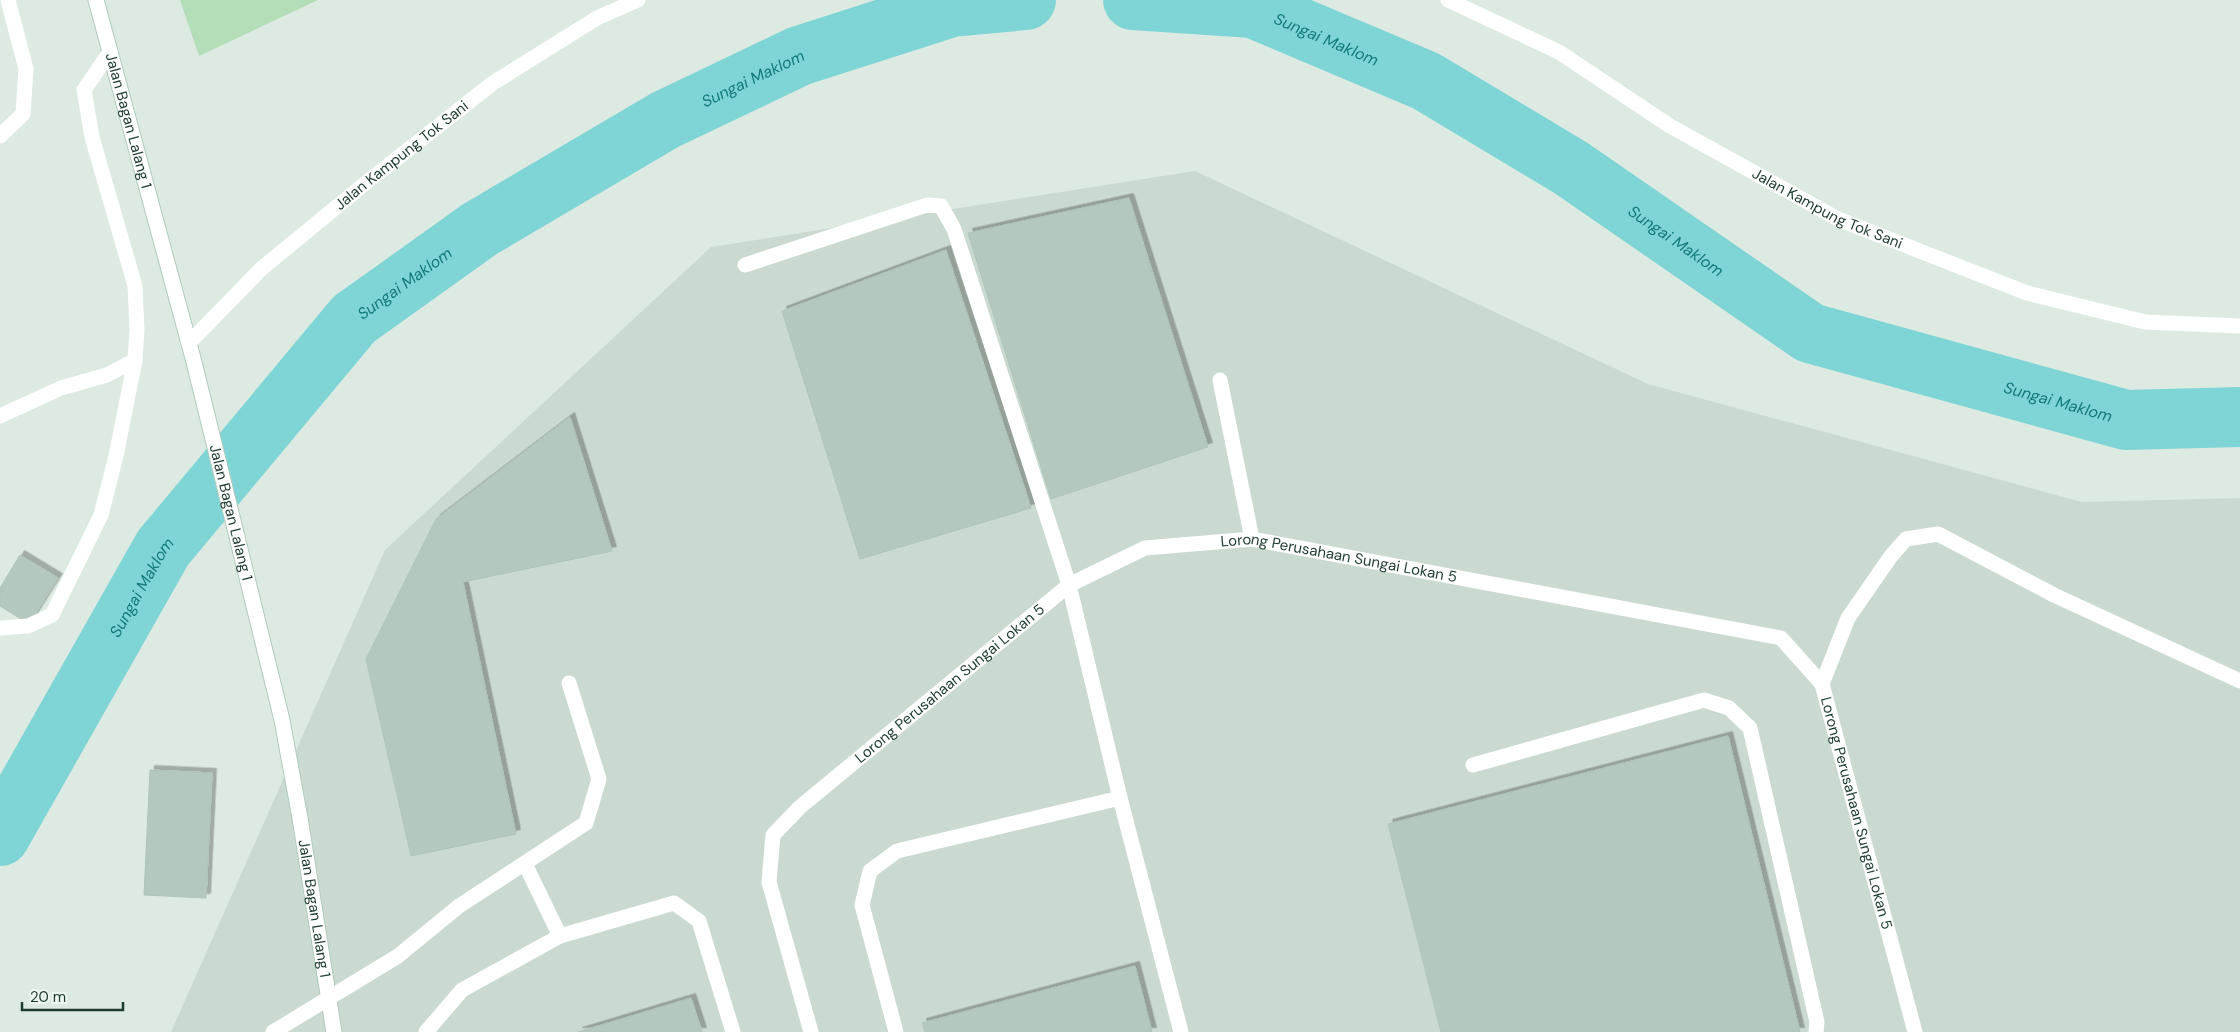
<svg xmlns="http://www.w3.org/2000/svg" width="2240" height="1032" font-family="'DM Sans',sans-serif">
  <style>
    .built { fill: #cbdad1 }
    .green { fill: #b3deb8 }
    .lines { fill: none; stroke-linecap: round; stroke-linejoin: round }
    .river { stroke: #7fd5d5; stroke-width: 60 }
    .building { fill: #b5c8bd; stroke: #afc4b8; filter: url(#shadow) }
    .secondary-casing { stroke: #afcbbc; stroke-width: 17 }
    .service { stroke: #fff; stroke-width: 15 }
    .minor { stroke: #fff; stroke-width: 15 }
    .secondary { stroke: #fff; stroke-width: 15 }
    .labels { text-anchor: middle; dominant-baseline: central; stroke-width: 5; stroke-linejoin: round; paint-order: stroke }
    .street-label { font-size: 15px; fill: #1d3b2e; stroke: #edf7f0 }
    .water-label { font-size: 16px; font-style: italic; fill: #14797a; stroke: #edf7f0 }
  </style>
  <defs>
    <filter id="shadow"><feDropShadow dx="4.5" dy="-4.5" stdDeviation="0" flood-color="#0004"/></filter>
  </defs>
  <rect width="100%" height="100%" fill="#ddeae2"/>
  <!-- built -->
  <path class="built" d="M1195,171l453,213 434,118 158,-4v534h-2069l214,-482 326,-303z"/>
  <!-- green -->
  <path class="green" d="M180,0h138l-119,56z"/>
  <g class="lines">
    <!-- river -->
    <g class="river">
      <path id="s1" d="M1133,0l120,8 173,73 145,87 239,165 316,87 114,-3"/>
      <path id="s2" d="M0,836l163,-288 191,-229 126,-90 185,-109 134,-64 153,-49 74,-7"/>
    </g>
  </g>
  <!-- building -->
  <g class="building">
    <path d="M1129,198l79,249 -157,52 -83,-266z"/>
    <path d="M946,250l85,258 -171,51 -78,-248z"/>
    <path d="M570,417l42,134 -149,31 53,252 -105,22 -45,-197 70,-140z"/>
    <path d="M20,555l38,23 -29,46 -29,-18v-18z"/>
    <path d="M1728,736l72,296h-359l-53,-208z"/>
    <path d="M150,770l62,3 -6,125 -62,-3z"/>
    <path d="M1135,966l17,66h-227l-3,-9z"/>
    <path d="M691,998l11,34h-124z"/>
  </g>
  <g class="lines">
    <!-- secondary casing -->
    <g class="secondary-casing">
      <g id="secondary">
        <path id="s6" d="M96,0l98,362 88,358 18,98 34,214"/>
      </g>
    </g>
    <!-- service -->
    <g class="service">
      <path d="M0,136l23,-22 3,-45 -18,-69"/>
      <path d="M745,265l182,-60 14,1 13,23 115,356 51,213 61,234"/>
      <path d="M1220,380l32,159"/>
      <path d="M0,416l61,-28 46,-13 28,-15"/>
      <path d="M0,628l28,-2 24,-11 49,-100 15,-59 19,-96 2,-30 -2,-44 -43,-149 -8,-47 26,-38"/>
      <path d="M1822,684l26,-66 43,-62 15,-17 32,-5 118,62 184,85"/>
      <path d="M1473,765l231,-65 25,8 21,20 67,294 -1,10"/>
      <path d="M525,864l35,72"/>
      <path d="M273,1032l125,-76 61,-50 127,-83 13,-44 -30,-96"/>
      <path d="M426,1032l36,-42 98,-54 114,-33 25,18 34,111"/>
      <path d="M896,1032l-34,-127 8,-34 27,-20 223,-53"/>
    </g>
    <!-- minor -->
    <g class="minor">
      <path id="s3" d="M1448,0l111,52 111,74 168,93 189,74 118,29 95,4"/>
      <path id="s4" d="M189,343l72,-74 101,-83 131,-103 104,-65 41,-18"/>
      <path id="s5" d="M811,1032l-42,-150 4,-47 27,-28 269,-222 76,-37 107,-9 529,99 41,46 93,348"/>
    </g>
    <!-- secondary -->
    <use href="#secondary" class="secondary"/>
  </g>
  <g class="labels">
    <!-- street labels -->
    <g class="street-label">
      <text stroke="none"><textPath href="#s6" startOffset="125">Jalan Bagan Lalang 1</textPath></text>
      <text stroke="none"><textPath href="#s4" startOffset="284">Jalan Kampung Tok Sani</textPath></text>
      <text stroke="none"><textPath href="#s3" startOffset="434">Jalan Kampung Tok Sani</textPath></text>
      <text stroke="none"><textPath href="#s6" startOffset="530">Jalan Bagan Lalang 1</textPath></text>
      <text stroke="none"><textPath href="#s5" startOffset="871">Lorong Perusahaan Sungai Lokan 5</textPath></text>
      <text stroke="none"><textPath href="#s5" startOffset="436">Lorong Perusahaan Sungai Lokan 5</textPath></text>
      <text stroke="none"><textPath href="#s5" startOffset="1516">Lorong Perusahaan Sungai Lokan 5</textPath></text>
      <text stroke="none"><textPath href="#s6" startOffset="935">Jalan Bagan Lalang 1</textPath></text>
    </g>
    <!-- water labels -->
    <g class="water-label">
      <text stroke="none"><textPath href="#s1" startOffset="200">Sungai Maklom</textPath></text>
      <text stroke="none"><textPath href="#s2" startOffset="1096">Sungai Maklom</textPath></text>
      <text stroke="none"><textPath href="#s1" startOffset="605">Sungai Maklom</textPath></text>
      <text stroke="none"><textPath href="#s2" startOffset="691">Sungai Maklom</textPath></text>
      <text stroke="none"><textPath href="#s1" startOffset="1025">Sungai Maklom</textPath></text>
      <text stroke="none"><textPath href="#s2" startOffset="286">Sungai Maklom</textPath></text>
    </g>
  </g>
  <!-- scale -->
  <path d="M22 1002v8h101v-8" fill="none" stroke="#1d3b2e" stroke-width="2.5"/>
  <text x="30" y="1002" font-size="15" fill="#1d3b2e" stroke="#edf7f0" stroke-width="4" paint-order="stroke">20 m</text>
</svg>
